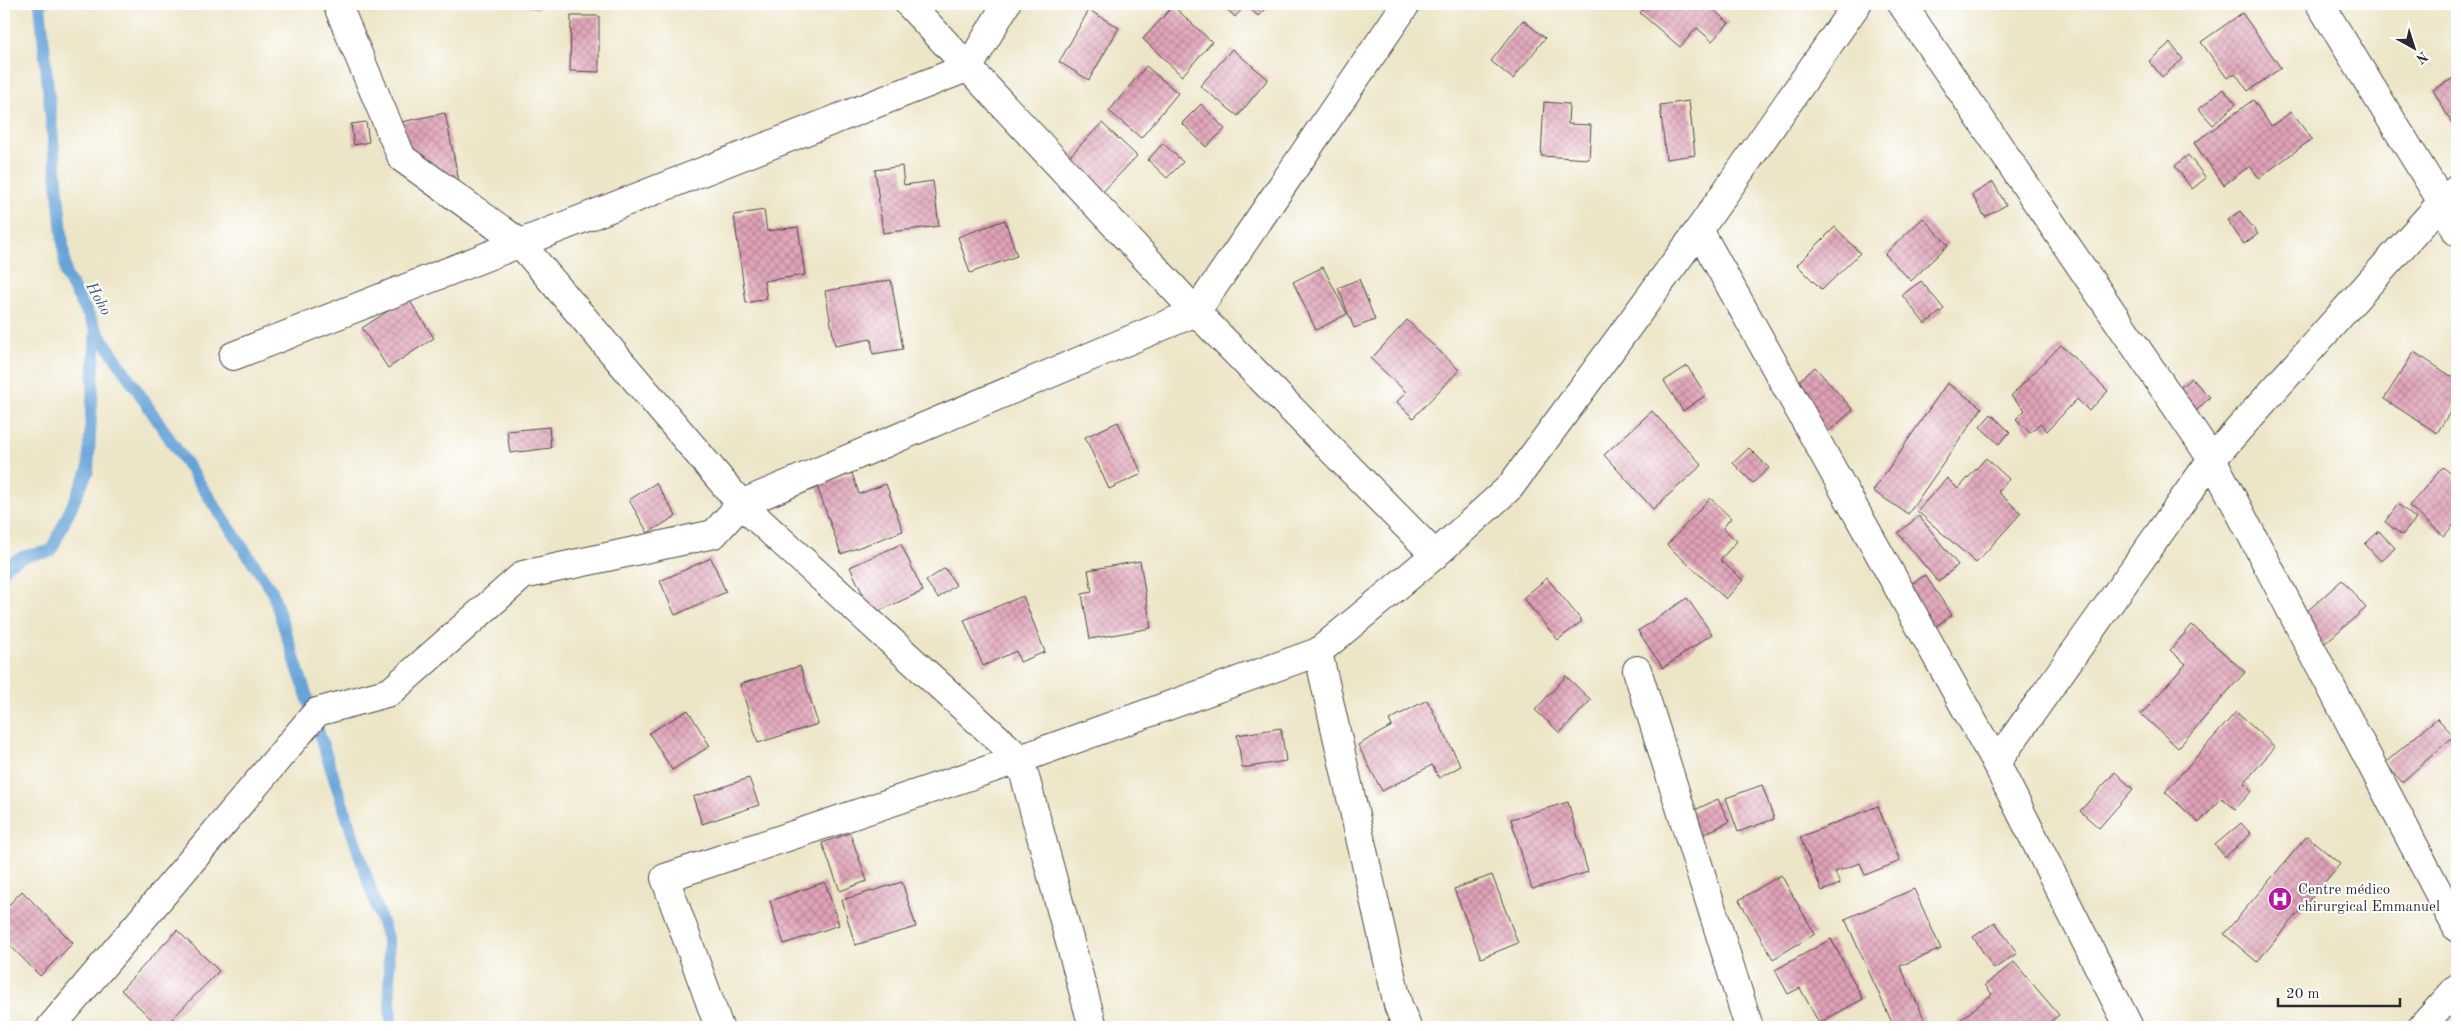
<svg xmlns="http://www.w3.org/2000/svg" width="2461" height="1031" font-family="'Old Standard TT',serif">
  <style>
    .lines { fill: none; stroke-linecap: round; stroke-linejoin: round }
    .stream { stroke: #66a3d7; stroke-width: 12 }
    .building { fill: url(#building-cross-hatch) }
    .minor-casing { stroke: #484742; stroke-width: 30 }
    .minor { stroke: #fff; stroke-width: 28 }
    .labels { text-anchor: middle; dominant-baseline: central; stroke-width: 4; stroke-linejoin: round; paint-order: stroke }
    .poi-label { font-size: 15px; fill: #2b2b2b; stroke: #fff; text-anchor: start }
    .water-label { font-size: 16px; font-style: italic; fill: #435b70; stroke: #fff }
  </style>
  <defs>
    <pattern id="building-cross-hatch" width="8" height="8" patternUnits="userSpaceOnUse" patternTransform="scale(1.25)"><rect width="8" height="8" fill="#e0a2b7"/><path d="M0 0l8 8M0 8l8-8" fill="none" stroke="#b68495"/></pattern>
  </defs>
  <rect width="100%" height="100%" fill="#fff"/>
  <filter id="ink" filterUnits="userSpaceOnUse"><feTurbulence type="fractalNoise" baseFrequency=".02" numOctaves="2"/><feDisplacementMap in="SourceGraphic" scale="10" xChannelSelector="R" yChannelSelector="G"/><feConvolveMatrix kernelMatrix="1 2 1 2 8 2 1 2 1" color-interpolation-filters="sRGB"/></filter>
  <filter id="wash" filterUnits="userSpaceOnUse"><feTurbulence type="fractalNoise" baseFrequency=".0096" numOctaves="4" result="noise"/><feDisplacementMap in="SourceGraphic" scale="20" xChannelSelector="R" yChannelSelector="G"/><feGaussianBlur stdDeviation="1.12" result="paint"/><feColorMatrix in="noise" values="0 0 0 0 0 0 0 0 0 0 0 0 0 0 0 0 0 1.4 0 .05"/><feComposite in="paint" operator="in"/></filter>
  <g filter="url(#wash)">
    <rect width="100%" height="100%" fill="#ede5c7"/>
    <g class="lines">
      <!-- stream -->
      <g class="stream">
        <path d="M40,4l26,271 30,54 176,262 116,350 3,86"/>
        <path d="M4,571l2,-6 19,-9 26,-5 37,-80 8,-142"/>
      </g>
    </g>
    <g id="blocks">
      <!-- building -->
      <g class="building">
        <path d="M518,4h21l-1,5z"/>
        <path d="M1222,4h48l-12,12 -12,-11 -11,12z"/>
        <path d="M1648,4h71l-5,6 15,13 -17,18 -15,-13 -17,19 -40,-34z"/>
        <path d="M1173,6l39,36 -30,34 -39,-37z"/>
        <path d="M1089,10l30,18 -30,52 -30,-18z"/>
        <path d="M2242,13l39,55 -33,23 -13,-18 -8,5 -26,-36z"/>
        <path d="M571,16h28v56l-29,-1z"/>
        <path d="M1523,20l22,18 -32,41 -22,-18z"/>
        <path d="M2170,43l13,16 -21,18 -13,-16z"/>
        <path d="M1232,49l36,30 -30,37 -38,-30z"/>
        <path d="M1146,66l32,27 -37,45 -32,-27z"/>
        <path d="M2457,76v49l-3,2 -21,-37z"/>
        <path d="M2223,89l13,15 -23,21 -14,-16z"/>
        <path d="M2253,100l18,26 20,-14 21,27 -53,39 -9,-12 -26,19 -30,-42z"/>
        <path d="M1689,101l6,54 -29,4 -6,-54z"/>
        <path d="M1544,102l25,2 -1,20 23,1 -2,34 -48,-3z"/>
        <path d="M1201,104l24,25 -19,18 -24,-24z"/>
        <path d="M445,113l16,78 -55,-15 -10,-53z"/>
        <path d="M366,122l3,20 -15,3 -3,-21z"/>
        <path d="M1102,123l35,33 -40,42 -35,-34z"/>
        <path d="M1163,143l20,19 -16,16 -19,-18z"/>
        <path d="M2188,155l18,23 -14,11 -17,-23z"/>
        <path d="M902,166l2,19 29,-4 6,45 -56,7 -8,-63z"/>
        <path d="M1993,182l13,23 -21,12 -13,-22z"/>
        <path d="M764,210l3,21 31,-4 7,48 -41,6 3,18 -21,4 -12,-88z"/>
        <path d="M2240,211l18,23 -14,10 -17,-24z"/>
        <path d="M1923,218l25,27 -37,36 -26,-27z"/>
        <path d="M1005,220l12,36 -47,17 -12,-36z"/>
        <path d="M1835,227l25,26 -38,37 -25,-25z"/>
        <path d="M1323,267l24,47 -31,16 -23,-48z"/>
        <path d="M1359,279l16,41 -21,8 -16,-40z"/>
        <path d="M891,280l12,69 -30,5 -2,-15 -36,7 -10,-55z"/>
        <path d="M1921,281l23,28 -19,15 -23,-29z"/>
        <path d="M408,298l26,40 -46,30 -26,-40z"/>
        <path d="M1407,320l52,50 -46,48 -16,-16 9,-10 -35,-33z"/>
        <path d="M2061,345l47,46 -19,20 -12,-12 -30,32 -7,-8 -10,10 -14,-14 9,-9 -14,-14z"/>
        <path d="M2414,352l43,28v21l-20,32 -53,-34z"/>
        <path d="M1687,366l19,29 -23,16 -19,-30z"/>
        <path d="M1815,367l38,43 -25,22 -38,-43z"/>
        <path d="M2191,378l19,19 -20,20 -20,-20z"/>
        <path d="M1947,383l35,25 -74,106 -35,-23z"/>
        <path d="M1652,411l50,54 -49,44 -49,-54z"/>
        <path d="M1991,414l19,18 -11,12 -19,-17z"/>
        <path d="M1118,422l24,52 -33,15 -24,-52z"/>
        <path d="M549,427l2,21 -41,5 -3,-22z"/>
        <path d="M1749,448l20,20 -16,15 -20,-20z"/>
        <path d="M1986,458l23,21 -11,13 23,21 -45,50 -59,-52 30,-33 11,11z"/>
        <path d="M2443,467l14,12v42l-13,15 -35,-30z"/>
        <path d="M852,473l7,21 27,-10 17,47 -62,23 -24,-68z"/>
        <path d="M656,483l20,33 -28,17 -19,-33z"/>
        <path d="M1710,498l21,20 -8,10 14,13 -17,19 23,20 -17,19 -59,-54z"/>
        <path d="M2398,504l18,15 -14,16 -17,-13z"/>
        <path d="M1919,516l39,49 -20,17 -40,-49z"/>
        <path d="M2379,531l16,17 -14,13 -16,-17z"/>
        <path d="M901,544l22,47 -51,23 -22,-47z"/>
        <path d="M711,558l15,34 -51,23 -15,-34z"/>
        <path d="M1140,561l11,67 -61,11 -8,-45 10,-2 -4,-22z"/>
        <path d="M945,568l11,17 -18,13 -12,-17z"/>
        <path d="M1925,575l27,40 -22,15 -28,-40z"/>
        <path d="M1547,578l35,43 -24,19 -35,-42z"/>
        <path d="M2342,580l24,28 -47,40 -23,-27z"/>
        <path d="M1023,596l22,56 -25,10 -4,-11 -33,15 -19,-46z"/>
        <path d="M1687,598l25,36 -49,34 -25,-37z"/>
        <path d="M2192,625l53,47 -67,76 -37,-34 45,-50 -16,-14z"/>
        <path d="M800,666l18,58 -60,19 -18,-59z"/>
        <path d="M1566,676l25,24 -31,33 -25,-23z"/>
        <path d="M1427,700l34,66 -22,12 -7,-13 -50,26 -24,-46 34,-19 -3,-6z"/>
        <path d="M688,710l22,36 -38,24 -23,-37z"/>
        <path d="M2236,712l39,35 -31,36 8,8 -17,18 -13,-11 -23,25 -34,-31z"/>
        <path d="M2437,718l17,18 -52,46 -17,-19z"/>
        <path d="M1281,728l5,33 -44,7 -5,-33z"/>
        <path d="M2115,772l18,17 -34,39 -19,-17z"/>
        <path d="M749,778l10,27 -57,19 -9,-27z"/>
        <path d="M1762,785l12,34 -36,13 -12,-34z"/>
        <path d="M1718,799l11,23 -42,20 -11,-23z"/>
        <path d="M1568,802l20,70 -56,17 -21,-70z"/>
        <path d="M1878,806l22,55 -35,14 -5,-12 -25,9 5,12 -18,7 -22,-54z"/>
        <path d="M2241,823l10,11 -26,23 -10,-12z"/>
        <path d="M850,833l17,48 -27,10 -18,-48z"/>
        <path d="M2307,836l33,28 -83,98 -33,-28z"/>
        <path d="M1492,875l26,68 -37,15 -27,-69z"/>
        <path d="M1781,875l34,59 -42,25 -34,-59z"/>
        <path d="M825,882l14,43 -55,19 -14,-43z"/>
        <path d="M902,882l14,45 -61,18 -13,-45z"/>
        <path d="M1914,889l27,60 -41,17 28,61h-34l-49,-108z"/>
        <path d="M22,891l51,52 -33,33 -36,-37v-29z"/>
        <path d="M1995,922l22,31 -23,16 -21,-32z"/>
        <path d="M177,930l42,41 -55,56h-4l-39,-37z"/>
        <path d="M1831,939l32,60 -44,24 -19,-35 -12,6 -13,-24z"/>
        <path d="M2014,962l45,53 -15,12h-22l-2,-2 -2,2h-66l40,-33 -7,-9z"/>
      </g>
    </g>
  </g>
  <g filter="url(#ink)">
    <use href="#blocks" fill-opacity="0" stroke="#484742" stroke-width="1"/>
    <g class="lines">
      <!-- minor casing -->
      <g class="minor-casing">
        <g id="minor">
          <path d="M337,4l65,154 118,85 221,261 279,255 73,268"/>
          <path d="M909,4l287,308 239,243"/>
          <path d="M1902,4l310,455 245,469"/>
          <path d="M2320,4l122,198 15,30"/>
          <path d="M1699,230l297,533 133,264"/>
          <path d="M233,356l736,-289 37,-63"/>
          <path d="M1318,652l80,353 9,22"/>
          <path d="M1637,670l112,357"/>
          <path d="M1996,763l216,-304 230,-257 15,-13"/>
          <path d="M51,1027l266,-315 73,-20 133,-117 191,-41 27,-30 455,-192 210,-308"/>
          <path d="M719,1027l-54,-149 355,-119 298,-107 117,-97 75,-68 189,-257 158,-226"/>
          <path d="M2422,1027l35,-39"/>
        </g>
      </g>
      <!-- minor -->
      <use href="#minor" class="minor"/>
    </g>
  </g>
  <!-- icons -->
  <defs>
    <g id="hospital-disc" transform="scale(1.25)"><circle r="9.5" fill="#b5179e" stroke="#fff"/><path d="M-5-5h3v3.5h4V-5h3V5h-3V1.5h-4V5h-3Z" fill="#fff"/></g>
  </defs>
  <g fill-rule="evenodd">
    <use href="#hospital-disc" x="2280" y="899"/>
  </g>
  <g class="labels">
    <!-- poi labels -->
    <g class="poi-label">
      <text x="2298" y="890">Centre médico<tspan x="2298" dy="17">chirurgical Emmanuel</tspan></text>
    </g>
    <!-- water labels -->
    <g class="water-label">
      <text transform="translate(98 299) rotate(61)">Hoho</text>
    </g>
  </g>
  <!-- margin -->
  <rect width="2461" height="1031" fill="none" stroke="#fff" stroke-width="20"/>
  <!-- north arrow -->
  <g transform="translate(2414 48) rotate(141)" stroke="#ffffff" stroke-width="4" paint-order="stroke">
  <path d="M0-4L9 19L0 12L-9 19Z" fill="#2b2b2b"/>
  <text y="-8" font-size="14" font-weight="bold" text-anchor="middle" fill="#2b2b2b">N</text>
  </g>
  <!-- scale -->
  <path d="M2278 998v8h122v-8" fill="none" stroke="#2b2b2b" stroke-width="2.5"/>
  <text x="2286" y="998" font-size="15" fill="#2b2b2b" stroke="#ffffff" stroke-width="4" paint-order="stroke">20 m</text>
</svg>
